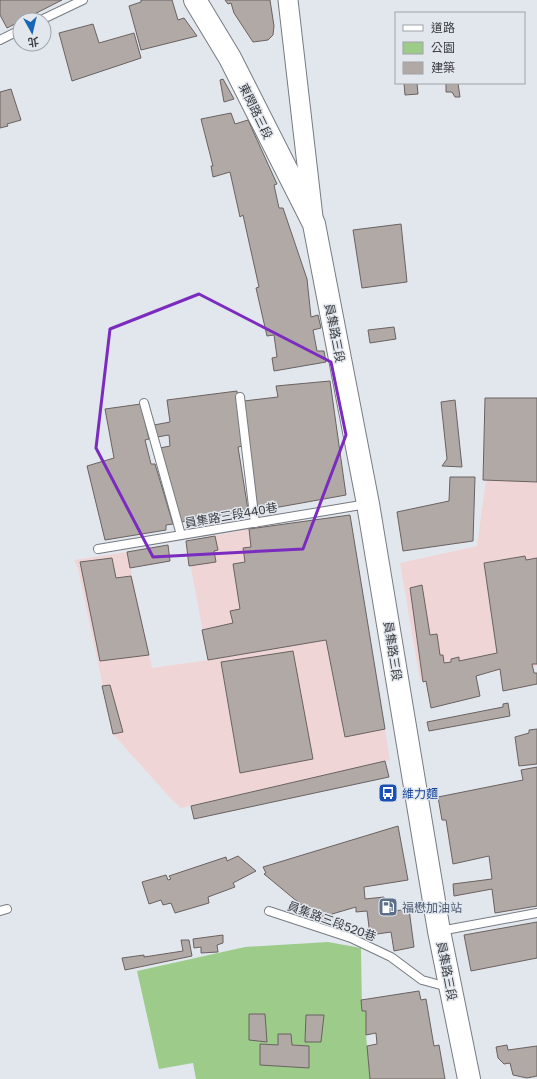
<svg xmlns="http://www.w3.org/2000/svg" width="537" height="1079" font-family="'Golos Text','Noto Sans TC',sans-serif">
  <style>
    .industrial { fill: #f0d5d6 }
    .green { fill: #9ccb8a }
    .building { fill: #b1a9a6; stroke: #6a6260 }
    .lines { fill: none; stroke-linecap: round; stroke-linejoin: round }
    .service-casing { stroke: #777b82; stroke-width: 10 }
    .tertiary-casing { stroke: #777b82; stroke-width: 21 }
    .secondary-casing { stroke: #777b82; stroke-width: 24 }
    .service { stroke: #fff; stroke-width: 8 }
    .tertiary { stroke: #fff; stroke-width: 19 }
    .secondary { stroke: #fff; stroke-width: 22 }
    .marked { fill: none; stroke: #7b2cbf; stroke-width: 3; stroke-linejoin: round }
    .labels { text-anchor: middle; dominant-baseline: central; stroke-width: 3; stroke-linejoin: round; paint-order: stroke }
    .street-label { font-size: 12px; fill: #3b3d40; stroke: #e2e7ee }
    .transit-label { font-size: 12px; fill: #164399; stroke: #e2e7ee; text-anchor: start }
    .service-label { font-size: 12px; fill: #4e5e75; stroke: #e2e7ee; text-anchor: start }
  </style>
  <rect width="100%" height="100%" fill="#e2e7ee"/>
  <!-- industrial -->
  <g class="industrial">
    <path d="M487,473l50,2v191l-117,14 -20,-117 77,-17z"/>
    <path d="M305,521l40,216 40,-8 5,31 -209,48 -9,-8 -59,-66 -35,-165 -4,-9 53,-8 25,116 56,-8 -22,-119 63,-12z"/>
  </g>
  <!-- green -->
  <path class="green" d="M328,942l33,6 1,63h4v24l4,44h-174l-3,-16 -34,6 -22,-98 108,-24z"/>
  <!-- building -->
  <g class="building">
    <path d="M0,0h62l-55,28 -7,-13z"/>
    <path d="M141,0h31l6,20 6,-2 13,18 -56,14 -12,-44 12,-4z"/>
    <path d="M225,0h45l4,26 -1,9 -5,5 -15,2 -19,-29 -3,-10 -3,1z"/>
    <path d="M93,24l6,19 35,-10 7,25 -69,23 -13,-48z"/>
    <path d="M223,79l11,20 -10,3 -4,-22z"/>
    <path d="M404,83h13l1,11 -13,1z"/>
    <path d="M446,83h12l2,14h-5l-3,-5h-6z"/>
    <path d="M11,89l10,31 -14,4 1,2 -8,2v-36z"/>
    <path d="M231,113l4,11 13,-4 29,64 -3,1 5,23h4l24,71 4,38 7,-2 3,13 -8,2 4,21h7l2,11 -52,9 -2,-13 5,-1 -3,-22 -7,1 -11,-48 3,-1 -16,-72 -3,2 -10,-45 -17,5 -2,-11h2l-12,-47z"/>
    <path d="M401,224l6,58 -45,6 -9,-58z"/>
    <path d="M394,327l2,12 -26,4 -2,-13z"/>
    <path d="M330,381l16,114 -89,16 -13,-110 34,-4 -2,-11z"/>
    <path d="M237,391l6,55 -5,1 10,63 -67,12 -21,-74 10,-2 -1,-11 -12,2 -3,-12 16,-3 -3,-22z"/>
    <path d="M485,398h52v84l-54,-2z"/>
    <path d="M455,400l7,67 -20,-1 5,-7 -6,-57z"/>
    <path d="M141,404l8,35 -4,1 6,24h4l18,60 -7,1v5l-61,10 -18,-74 27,-8 -9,-49z"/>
    <path d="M450,477h25l-2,64 -70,10 -6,-39 52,-11z"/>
    <path d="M350,515l35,214 -40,8 -19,-97 -118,20 -6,-30 31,-7 -3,-12 10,-2 -7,-45 12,-2 -2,-14 8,-1 -2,-18z"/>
    <path d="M215,536l3,14 -4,1 2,11 -27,4 -3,-25z"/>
    <path d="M168,545l2,16 -40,7 -3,-16z"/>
    <path d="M525,556l1,4 11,-2v106h-5l2,9h3v11l-34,7 -3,-22 -24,7 4,20 -49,12 -5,-27 -3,1 -13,-94 12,-3 8,50 7,-1 3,21h3l1,8 7,-1v-3l8,-2v4l38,-8 -13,-90z"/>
    <path d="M112,558l4,20 15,-2 18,79 -49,6 -20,-99z"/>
    <path d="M293,651l20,108 -73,14 -19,-111z"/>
    <path d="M110,685l13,47 -10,2 -11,-48z"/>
    <path d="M508,703l2,13 -81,15 -2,-9 76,-15v-3z"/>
    <path d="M537,729v35l-18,2 -4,-29 14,-4v-3z"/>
    <path d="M385,761l4,16 -195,42 -3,-13z"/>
    <path d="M537,767v139l-42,7 -3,-24 -38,7 -1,-12 39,-5 -3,-23 -36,8 -7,-44h-4l-4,-23 85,-17 -2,-10z"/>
    <path d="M398,826l10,54 -44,7 1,12 19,-2 3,15 22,-3 5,38 -20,4 -3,-19 -21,3 -3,-24 -11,1v-5l-24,7v5l-10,3 -58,-48 2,-1 -3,-6z"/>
    <path d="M238,856l18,15 -23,12 2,4 -27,10 1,6 -34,10 -4,-10 -8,2 -2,-5 -12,4 -7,-22 24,-7 2,5 3,-1 -2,-3 57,-19 1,4z"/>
    <path d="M537,922v36l-66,13 -7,-36z"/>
    <path d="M223,935v8l-6,2 1,7 -17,1v-6l-7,1 -1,-9z"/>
    <path d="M181,940h8l3,16 -67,14 -3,-12 22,-3v2l39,-6z"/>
    <path d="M419,991l2,9 5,-1 8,47 5,-1 6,34h-75l-3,-33 10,-2 -1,-11 -10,2v-24h-4l-1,-11z"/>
    <path d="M249,1014h16l2,28 -18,-2z"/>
    <path d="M306,1015h18l-3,27h-16z"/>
    <path d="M278,1034h13l1,11 17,1v22l-49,-3v-21l18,1z"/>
    <path d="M507,1045l1,5 29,-4v30l-10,2 -14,-3 -3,-12 -6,1 -6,-6 -2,-11z"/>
  </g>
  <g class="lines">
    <!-- service casing -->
    <g class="service-casing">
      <g id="service">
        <path d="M41,20l42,-20"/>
        <path d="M0,40l20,-10"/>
        <path d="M240,397l15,126"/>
        <path d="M144,403l37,132"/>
        <path d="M98,549l269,-45"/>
        <path d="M0,911l7,-2"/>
        <path d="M269,911l82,27 40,19 31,23 26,7"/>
        <path d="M440,931l97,-18"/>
      </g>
    </g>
    <!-- tertiary casing -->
    <g class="tertiary-casing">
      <path id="tertiary" d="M288,0l25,217"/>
    </g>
    <!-- secondary casing -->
    <g class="secondary-casing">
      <path id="secondary" d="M195,0l35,58 84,166 54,280 71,427 30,148"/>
    </g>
    <!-- service -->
    <use href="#service" class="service"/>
    <!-- tertiary -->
    <use href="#tertiary" class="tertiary"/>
    <!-- secondary -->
    <use href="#secondary" class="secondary"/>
  </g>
  <!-- marked area -->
  <path class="marked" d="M199,294l132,68 15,73 -43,114 -150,8 -57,-109 14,-119z"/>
  <!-- icons -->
  <defs>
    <g id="bus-square" transform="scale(1)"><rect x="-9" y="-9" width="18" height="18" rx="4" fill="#1a4fb4" stroke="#e2e7ee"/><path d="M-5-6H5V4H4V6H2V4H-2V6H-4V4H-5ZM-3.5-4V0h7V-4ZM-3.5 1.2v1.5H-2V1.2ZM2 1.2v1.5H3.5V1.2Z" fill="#fff"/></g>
    <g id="fuel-square" transform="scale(1)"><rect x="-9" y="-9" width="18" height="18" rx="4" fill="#5c6f8a" stroke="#e2e7ee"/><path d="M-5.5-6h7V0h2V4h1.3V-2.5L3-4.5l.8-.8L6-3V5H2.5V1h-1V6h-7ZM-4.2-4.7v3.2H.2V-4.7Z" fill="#fff"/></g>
  </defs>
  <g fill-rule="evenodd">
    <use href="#bus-square" x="388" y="793"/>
    <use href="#fuel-square" x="388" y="907"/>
  </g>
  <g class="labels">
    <!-- street labels -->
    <g class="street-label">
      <text transform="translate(256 111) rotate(64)">東閔路三段</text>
      <text transform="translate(335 333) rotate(79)">員集路三段</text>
      <text transform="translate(231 515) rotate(-10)">員集路三段440巷</text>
      <text transform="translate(393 651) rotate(81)">員集路三段</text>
      <text transform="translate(332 921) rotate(20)">員集路三段520巷</text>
      <text transform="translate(447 971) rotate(79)">員集路三段</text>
    </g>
    <!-- transit labels -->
    <g class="transit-label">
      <text x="402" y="793">維力麵</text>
    </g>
    <!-- service labels -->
    <g class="service-label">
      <text x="402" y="907">福懋加油站</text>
    </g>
  </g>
  <!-- legend -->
  <rect x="395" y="12" width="130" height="72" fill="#e2e7ee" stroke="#9fa3a8"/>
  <rect x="403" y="25" width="20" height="6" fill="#ffffff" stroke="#9fa3a8"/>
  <text x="431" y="32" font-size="12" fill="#3b3d40">道路</text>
  <rect x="403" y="42" width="20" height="12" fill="#9ccb8a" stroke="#9fa3a8"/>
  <text x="431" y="52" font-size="12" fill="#3b3d40">公園</text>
  <rect x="403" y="62" width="20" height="12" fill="#b1a9a6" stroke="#9fa3a8"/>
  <text x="431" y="72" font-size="12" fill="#3b3d40">建築</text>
  <!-- north arrow -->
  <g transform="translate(32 32) rotate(172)"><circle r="19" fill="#e2e7ee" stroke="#9fa3a8"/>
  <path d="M0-3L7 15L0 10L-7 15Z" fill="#1966b5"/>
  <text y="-6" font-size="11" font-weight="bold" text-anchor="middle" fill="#3b3d40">北</text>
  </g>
</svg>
